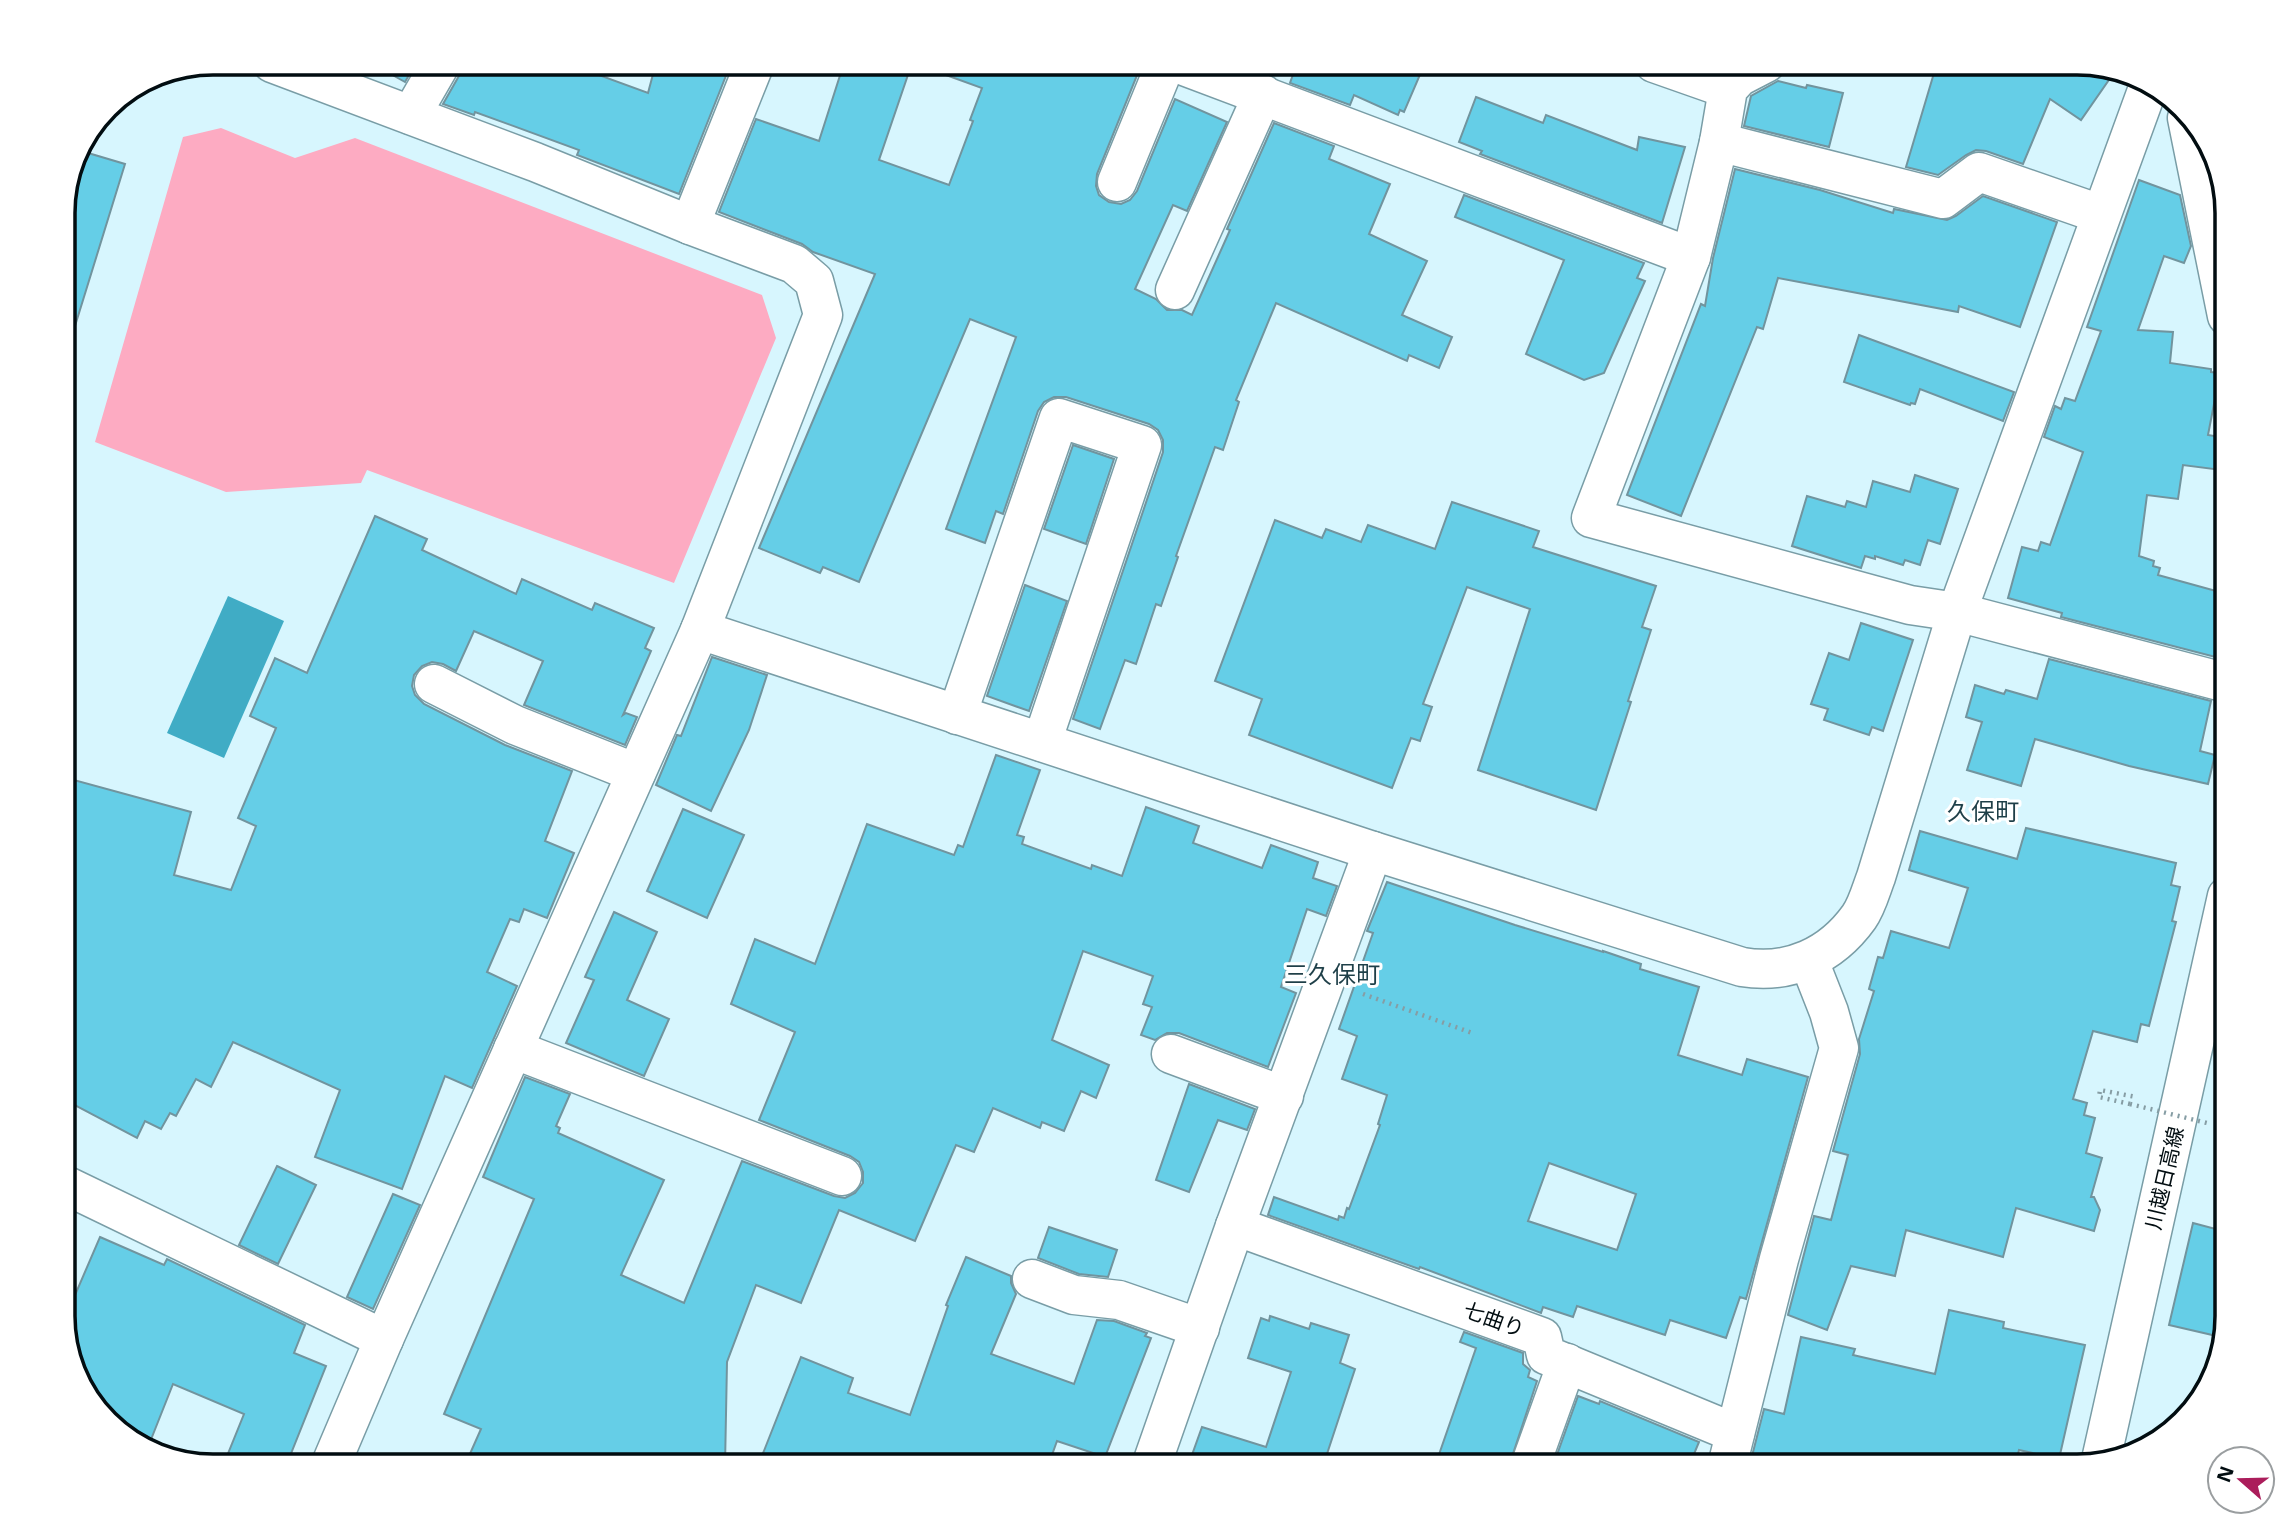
<svg xmlns="http://www.w3.org/2000/svg" width="2290" height="1529" font-family="'Noto Sans','Noto Sans JP',sans-serif">
  <style>
    .green { fill: #fdabc2 }
    .water { fill: #40acc5 }
    .building { fill: #65cee7; stroke: #71949e; stroke-width: 2; fill-rule: evenodd }
    .lines { fill: none; stroke-linecap: round; stroke-linejoin: round }
    .minor-casing { stroke: #799da6; stroke-width: 41 }
    .major-casing { stroke: #799da6; stroke-width: 41 }
    .path { stroke: #869da4; stroke-width: 4.5; stroke-dasharray: 2 5; stroke-linecap: butt }
    .minor { stroke: #fff; stroke-width: 38 }
    .major { stroke: #fff; stroke-width: 38 }
    .path-bridge { stroke: #869da4; stroke-width: 4.5; stroke-dasharray: 2 5; stroke-linecap: butt }
    .labels { text-anchor: middle; dominant-baseline: central; stroke-width: 6; stroke-linejoin: round; paint-order: stroke }
    .street-label { font-size: 21px; fill: #020d11; stroke: #fff }
    .quarter-label { font-size: 24px; fill: #1e3f48; stroke: #fff }
    .rim { fill: none; stroke: #020d11; stroke-width: 3.5 }
  </style>
  <rect width="100%" height="100%" fill="#d7f6fe"/>
  <!-- green -->
  <path class="green" d="M221,128l74,30 60,-20 407,157 14,43 -102,245 -307,-113 -6,13 -135,9 -131,-50 88,-305z"/>
  <!-- water -->
  <path class="water" d="M228,596l56,25 -60,137 -57,-25z"/>
  <!-- building -->
  <g class="building">
    <path d="M371,63h45l-11,19z"/>
    <path d="M463,63h125l-3,7 63,23 8,-30h75l-52,131 -102,-39 2,-5 -104,-38 -1,3 -31,-11 17,-30z"/>
    <path d="M844,63h68l-33,97 70,25 24,-64 -3,-1 12,-32 -58,-21 1,-4h217l-45,111 -1,12 3,9 10,7 12,2 9,-4 7,-9 38,-92 52,23 -40,89 -14,-6 -38,84 21,10 11,11h15l10,5 38,-85 -3,-1 47,-106 60,23 -5,13 61,25 -21,50 58,27 -25,54 50,22 -13,31 -30,-13 -2,6 -131,-58 -40,97 3,2 -16,48 -8,-3 -39,109 2,1 -17,49 -5,-2 -20,60 -11,-4 -25,69 -27,-10 90,-267v-12l-5,-10 -9,-6 -83,-27h-12l-10,5 -6,9 -35,103 -7,-3 -11,32 -39,-14 70,-192 -46,-18 -111,263 -36,-15 -3,6 -61,-25 116,-274 -62,-22 -11,-8 -83,-32 37,-93 63,22z"/>
    <path d="M1282,63h143l-21,49 -4,-2 -2,5 -44,-20 -4,10 -60,-22 5,-14z"/>
    <path d="M1937,63h140l36,11 -32,46 -31,-21 -27,65 -37,-13 -10,-1 -10,5 -28,20 -32,-8z"/>
    <path d="M1778,81l28,7 1,-3 36,8 -14,54 -85,-21 7,-30z"/>
    <path d="M1476,97l67,26 3,-8 91,35 2,-13 46,10 -23,76 -182,-69 2,-3 -23,-9z"/>
    <path d="M78,150l47,14 -54,175 -8,-1v-134l12,-49z"/>
    <path d="M1735,169l85,21 73,23 1,-4 53,11 9,-4 27,-20 74,26 -37,105 -61,-21 -1,6 -180,-34 -15,51 -6,-2 -76,189 -54,-21 74,-191 4,2 8,-48z"/>
    <path d="M2139,180l41,15 11,51 -7,17 -20,-7 -26,74 35,2 -3,31 41,6v3l9,1 -12,62 18,3 -5,32 -38,-5 -5,34 -31,-4 -8,61 15,5 -1,5 7,2 -2,7 69,19v66l-166,-43 1,-4 -54,-15 14,-51 16,4 3,-9 9,3 33,-93 -39,-15 11,-31 6,3 4,-11 10,3 26,-70 -14,-4z"/>
    <path d="M1464,195l180,68 -7,15 8,3 -41,92 -20,7 -58,-26 38,-94 -109,-43z"/>
    <path d="M1859,335l155,57 -11,29 -83,-32 -5,15 -4,-1 -1,2 -66,-23z"/>
    <path d="M1073,445l41,14 -28,85 -42,-15z"/>
    <path d="M1915,475l43,14 -18,55 -12,-4 -8,25 -15,-5 -2,5 -28,-9v3l-10,-3 -4,12 -69,-22 15,-50 38,11 2,-6 19,6 7,-26 37,11z"/>
    <path d="M1452,502l87,29 -6,16 123,39 -14,41 9,3 -23,71 3,1 -35,108 -118,-40 52,-161 -63,-22 -44,117 9,3 -12,34 -9,-3 -19,50 -143,-53 13,-36 -47,-18 60,-161 47,18 4,-9 35,13 7,-17 67,24z"/>
    <path d="M375,516l52,23 -5,11 94,44 6,-15 70,31 3,-7 59,25 -9,20 6,3 -28,64 3,-2 11,4 -12,28 -101,-40 19,-44 -69,-30 -18,40 -13,-7 -11,-2 -10,4 -8,9 -2,11 3,9 9,9 81,41 67,26 -27,70 29,12 -27,65 -23,-9 -5,13 -9,-3 -23,53 30,14 -45,102 -27,-12 -43,113 -87,-32 25,-67 -107,-48 -22,45 -15,-8 -20,37 -6,-3 -9,16 -16,-8 -8,17 -74,-39v-322l128,35 -17,63 57,15 25,-64 -18,-8 38,-90 -26,-12 25,-58 32,15z"/>
    <path d="M1025,585l42,16 -38,110 -42,-15z"/>
    <path d="M1861,623l52,17 -30,91 -11,-4 -3,8 -45,-15 4,-11 -17,-5 18,-51 20,7z"/>
    <path d="M712,657l55,18 -18,55 -38,81 -55,-26 21,-50 4,1z"/>
    <path d="M2049,659l162,42 -11,50 15,4 -7,29 -79,-18 -94,-27 -14,47 -54,-16 15,-48 -16,-5 9,-32 29,9 2,-4 31,9z"/>
    <path d="M996,755l44,15 -23,65 7,2 -2,7 69,25 1,-4 30,11 24,-69 53,19 -6,17 69,25 9,-23 47,17 -5,16 24,8 -11,30 -19,-7 -26,78 15,6 -28,74 -89,-34h-12l-12,7 -14,-5 11,-28 -9,-3 10,-28 -70,-25 -31,89 57,25 -13,33 -15,-7 -17,40 -22,-9 -2,6 -47,-20 -19,44 -18,-7 -41,96 -76,-31 -38,93 -45,-18 -29,77 -2,104h-232l-24,-10 12,-27 -37,-15 90,-215 -51,-22 42,-100 45,17 -14,32 4,2 -2,5 106,47 -43,95 63,28 58,-142 92,35 11,2 10,-5 8,-10v-11l-4,-10 -9,-6 -91,-36 36,-88 -64,-28 24,-65 60,25 52,-140 87,31 4,-10 5,2z"/>
    <path d="M683,809l61,26 -37,83 -60,-27z"/>
    <path d="M2026,828l150,35 -5,22 9,2 -8,34 4,1 -27,104 -8,-2 -4,18 -44,-11 -20,68 14,4 -3,12 11,3 -9,35 16,5 -11,39h3l6,13 -6,21 -78,-23 -13,49 -97,-27 -11,46 -44,-10 -24,64 -39,-15 26,-99 17,4 17,-65 -15,-4 27,-97 -1,-15 15,-48 -5,-2 9,-32 5,1 8,-27 58,17 19,-60 -59,-18 11,-39 97,28z"/>
    <path d="M1387,882l128,43 88,27v-1l38,13 -1,5 59,18 -21,68 64,20 5,-16 61,18 -62,222 -6,-2 -14,41 -56,-18 -5,15 -88,-29 -4,11 -30,-10 -2,6 -121,-46 -1,2 -151,-54 6,-18 64,23 1,-4 5,2 3,-10 2,1 31,-84 -2,-1 9,-29 -45,-16 15,-43 -18,-7 34,-96 -6,-2zM1549,1163l87,31 -19,56 -89,-29z"/>
    <path d="M614,912l43,20 -30,68 42,19 -25,57 -78,-33 28,-63 -9,-3z"/>
    <path d="M1189,1084l66,25 -8,21 -29,-10 -29,72 -33,-12z"/>
    <path d="M277,1166l39,19 -38,79 -39,-19z"/>
    <path d="M393,1194l27,11 -47,104 -26,-12z"/>
    <path d="M2193,1223l34,9v84l-6,21 -52,-12z"/>
    <path d="M1049,1227l68,23 -9,27 -29,-3 -41,-16z"/>
    <path d="M100,1237l64,28 3,-6 138,66 -11,28 32,13 -40,100h-63l21,-52 -71,-30 -23,58 -31,-12 -36,-39 -20,-68z"/>
    <path d="M966,1257l45,19v7l5,11 -25,60 83,30 23,-64 17,1 33,12 -2,3 6,2 -46,119 -48,-16 -9,25h-290l43,-109 52,21 -5,15 62,22 38,-109 -2,-1z"/>
    <path d="M1949,1310l55,12 -1,6 82,17 -26,114 -40,-9 -4,16h-220l-43,-10 12,-47 20,5 17,-77 54,12 -2,6 82,19z"/>
    <path d="M1270,1316l39,13 2,-6 38,12 -9,28 15,6 -32,97h-135l14,-39 64,20 25,-75 -43,-14 13,-40 8,3z"/>
    <path d="M1464,1332l59,21v11l7,6 -2,7 9,4 -28,85h-74l41,-118 -16,-6z"/>
    <path d="M1578,1396l21,8 1,-3 99,41 -10,24h-50l-25,-10 -3,10h-58z"/>
  </g>
  <g class="lines">
    <!-- minor casing -->
    <g class="minor-casing">
      <g id="minor">
        <path d="M272,63l263,99 155,63 104,39 20,17 9,34 -123,315 -316,709 -54,127"/>
        <path d="M1176,63l515,194"/>
        <path d="M1654,63l74,26"/>
        <path d="M1766,63l-27,14 -11,12 -9,53 -28,115 -100,261 319,87 47,7 270,71"/>
        <path d="M411,115l30,-52"/>
        <path d="M2187,118l40,198"/>
        <path d="M1719,142l224,57 36,-27 121,42"/>
        <path d="M1117,182l49,-119"/>
        <path d="M690,225l65,-162"/>
        <path d="M1175,290l88,-196"/>
        <path d="M700,630l673,221 369,116c47,8 89,-11 117,-50 8,-11 12,-27 17,-40l81,-265 192,-527"/>
        <path d="M434,684l81,41 121,48"/>
        <path d="M957,715l102,-297 83,27 -100,297"/>
        <path d="M513,1049l329,127"/>
        <path d="M1171,1054l113,42"/>
        <path d="M63,1184l321,155"/>
        <path d="M1235,1226l307,111 4,18 189,78"/>
        <path d="M1032,1279l42,16 45,5 81,28"/>
        <path d="M1151,1466l84,-240 138,-375"/>
        <path d="M1530,1466l37,-103"/>
        <path d="M1727,1466l52,-207 60,-211 -10,-36 -20,-51"/>
      </g>
    </g>
    <!-- major casing -->
    <g class="major-casing">
      <path id="major" d="M2101,1460l126,-564"/>
    </g>
    <!-- path -->
    <g class="path">
      <path d="M1363,994l112,40"/>
      <path d="M2130,1104l-31,-7 1,-7 36,7"/>
    </g>
    <!-- minor -->
    <use href="#minor" class="minor"/>
    <!-- major -->
    <use href="#major" class="major"/>
    <!-- path-bridge -->
    <path class="path-bridge" d="M2130,1104l77,19"/>
  </g>
  <g class="labels">
    <!-- street labels -->
    <g class="street-label">
      <text transform="translate(2164 1178) rotate(-77)">川越日高線</text>
      <text transform="translate(1494 1319) rotate(20)">七曲り</text>
    </g>
    <!-- quarter labels -->
    <g class="quarter-label">
      <text x="1983" y="810">久保町</text>
      <text x="1332" y="973">三久保町</text>
    </g>
  </g>
  <!-- crop -->
  <path d="M0 0H2290V1529H0ZM213 75H2077A138 138 0 0 1 2215 213V1316A138 138 0 0 1 2077 1454H213A138 138 0 0 1 75 1316V213A138 138 0 0 1 213 75Z" fill="#fff" fill-rule="evenodd"/>
  <path class="rim" d="M213 75H2077A138 138 0 0 1 2215 213V1316A138 138 0 0 1 2077 1454H213A138 138 0 0 1 75 1316V213A138 138 0 0 1 213 75Z"/>
  <!-- north arrow -->
  <g transform="translate(2241 1480) rotate(290)"><circle r="33" fill="#ffffff" stroke="#9a9ea0" stroke-width="2"/>
  <path d="M0-5L12 26L0 18L-12 26Z" fill="#ab1d5b"/>
  <text y="-10" font-size="19" font-weight="bold" text-anchor="middle" fill="#020d11">N</text>
  </g>
</svg>
